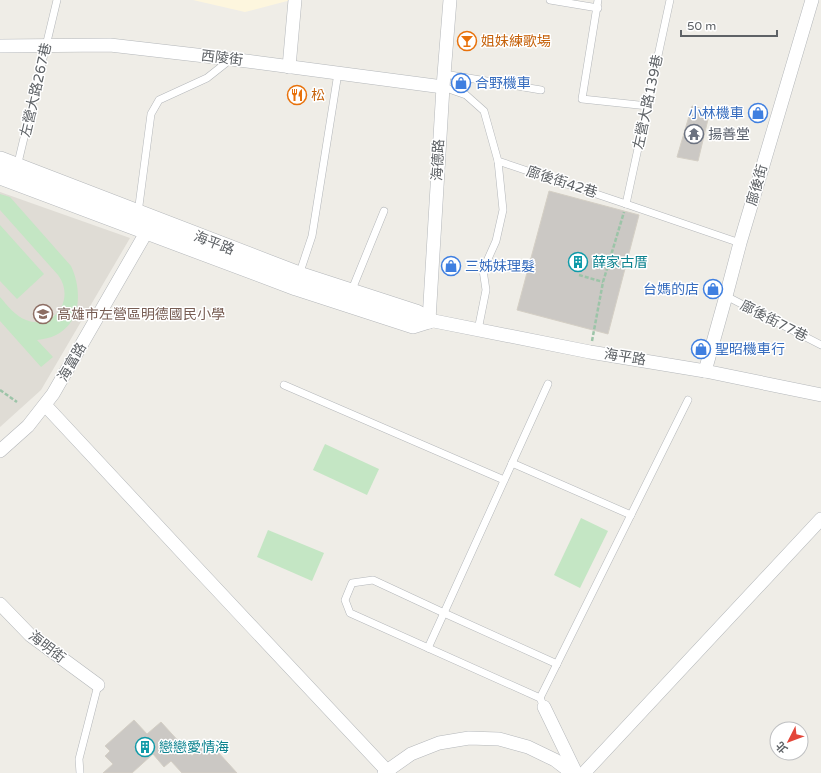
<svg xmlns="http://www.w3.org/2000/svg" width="821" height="773" font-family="'Varela Round','Noto Sans TC',sans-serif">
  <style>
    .commercial { fill: #fdf6de }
    .education { fill: #dfdcd5 }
    .garden { fill: #c4e6c4 }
    .building { fill: #cbc8c4; stroke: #d4cfc5 }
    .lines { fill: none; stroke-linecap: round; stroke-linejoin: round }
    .service-casing { stroke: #b4b7ba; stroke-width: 8 }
    .minor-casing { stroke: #b4b7ba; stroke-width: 14 }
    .tertiary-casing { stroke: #b4b7ba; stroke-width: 18 }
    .path { stroke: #9cc4a8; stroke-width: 2.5; stroke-dasharray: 4 2; stroke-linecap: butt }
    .service { stroke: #fff; stroke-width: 7 }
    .minor { stroke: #fff; stroke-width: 13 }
    .tertiary { stroke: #fff; stroke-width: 17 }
    .labels { text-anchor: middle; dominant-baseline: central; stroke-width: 3; stroke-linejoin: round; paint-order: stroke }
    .food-label { font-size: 14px; fill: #c56008; stroke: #fff; text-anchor: start }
    .street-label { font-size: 14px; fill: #5e6266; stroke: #fff }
    .shop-label { font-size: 14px; fill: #366cbe; stroke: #fff; text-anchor: start }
    .worship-label { font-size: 14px; fill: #5b616d; stroke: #fff; text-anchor: start }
    .culture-label { font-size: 14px; fill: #0d838f; stroke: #fff; text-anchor: start }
    .education-label { font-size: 14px; fill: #785e54; stroke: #fff; text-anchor: start }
  </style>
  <rect width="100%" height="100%" fill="#efede7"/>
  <!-- commercial -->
  <path class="commercial" d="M193,0h98l-46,12z"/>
  <!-- education -->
  <path class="education" d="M0,192l130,46 -89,152 -41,37z"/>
  <!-- garden -->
  <g class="garden">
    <path d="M0,194l10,3 61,69c11,23 11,56 -15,69 -6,3 -12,4 -19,5l16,17 -12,10 -41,-46v-24c7,8 15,19 26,23 28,11 50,-21 32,-45l-58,-65z"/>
    <path d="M0,225l44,49 -27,25 -17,-18z"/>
    <path d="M325,444l54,25 -12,26 -54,-25z"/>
    <path d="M581,518l27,13 -28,57 -26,-13z"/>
    <path d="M268,530l56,23 -12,28 -55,-24z"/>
  </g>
  <!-- building -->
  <g class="building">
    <path d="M692,106l18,5 -12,50 -21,-4z"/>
    <path d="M549,191l90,24 -31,119 -91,-24z"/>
    <path d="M134,720l13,14 14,-12 31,34 16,-15 29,32h-55l-11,-12 -7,6 -11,-13 -21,19h-29l10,-9 -8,-8 5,-5 -5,-5z"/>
  </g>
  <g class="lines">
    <!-- service casing -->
    <g class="service-casing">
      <g id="service">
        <path d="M550,0l48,8"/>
        <path d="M598,0l-16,99 66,7"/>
        <path d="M444,74l97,16"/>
        <path d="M443,87l23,8 18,16 14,50 5,49 -7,31 -13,29 3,20 -8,40"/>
        <path d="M498,161l128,43 114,39"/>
        <path d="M17,167l40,-167"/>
        <path d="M626,204l44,-204"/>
        <path d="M138,213l13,-99 8,-14 48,-22 24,-19"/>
        <path d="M299,275l13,-39 26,-163"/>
        <path d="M351,292l33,-81"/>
        <path d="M726,296l95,49"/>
        <path d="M284,385l220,95"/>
        <path d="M512,463l119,52"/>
        <path d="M428,648l120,-264"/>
        <path d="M540,698l148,-298"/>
        <path d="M544,707l-4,-9 -190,-85 -5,-13 7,-17 21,-3 71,33 113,51"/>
        <path d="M80,773l-1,-14 19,-74"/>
      </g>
    </g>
    <!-- minor casing -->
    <g class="minor-casing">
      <g id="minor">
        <path d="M450,0l-7,87 -14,233 161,32 115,19 116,24"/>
        <path d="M0,46l110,-1 121,14 212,28"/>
        <path d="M289,67l6,-67"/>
        <path d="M705,371l21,-75 14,-53 72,-243"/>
        <path d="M45,405l149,160 195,208"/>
        <path d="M0,451l28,-25 25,-32 94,-163 3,-8"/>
        <path d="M0,604l30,31 68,50"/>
        <path d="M544,707l32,66"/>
        <path d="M384,773l27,-19 28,-11 30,-5 30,1 29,8 27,13 17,13"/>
        <path d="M584,773l237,-254"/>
      </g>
    </g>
    <!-- tertiary casing -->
    <g class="tertiary-casing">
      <g id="tertiary">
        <path d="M0,160l299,115 117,38 13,7"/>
        <path d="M0,176l296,111 117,38 16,-5"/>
      </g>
    </g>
    <!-- path -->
    <g class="path">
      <path d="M579,275l24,7"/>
      <path d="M592,341l11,-59 21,-70"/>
      <path d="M0,390l17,12"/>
    </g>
    <!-- service -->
    <use href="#service" class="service"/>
    <!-- minor -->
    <use href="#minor" class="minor"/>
    <!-- tertiary -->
    <use href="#tertiary" class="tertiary"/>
  </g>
  <!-- icons -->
  <defs>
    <g id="bar-ring" transform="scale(1)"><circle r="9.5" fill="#fff" stroke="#e8710a" stroke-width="1.5"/><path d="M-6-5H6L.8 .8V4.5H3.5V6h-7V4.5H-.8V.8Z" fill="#e8710a"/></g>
    <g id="shop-ring" transform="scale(1)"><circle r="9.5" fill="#fff" stroke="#3f7fe0" stroke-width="1.5"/><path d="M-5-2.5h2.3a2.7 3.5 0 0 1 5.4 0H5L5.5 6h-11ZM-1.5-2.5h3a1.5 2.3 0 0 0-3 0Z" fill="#3f7fe0"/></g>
    <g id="restaurant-ring" transform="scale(1)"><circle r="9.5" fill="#fff" stroke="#e8710a" stroke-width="1.5"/><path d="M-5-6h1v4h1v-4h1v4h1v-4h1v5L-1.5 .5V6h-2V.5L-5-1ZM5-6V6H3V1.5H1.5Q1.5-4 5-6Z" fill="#e8710a"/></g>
    <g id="temple-ring" transform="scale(1)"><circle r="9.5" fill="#fff" stroke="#6b7280" stroke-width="1.5"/><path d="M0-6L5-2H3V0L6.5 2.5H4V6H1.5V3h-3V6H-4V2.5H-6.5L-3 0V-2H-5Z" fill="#6b7280"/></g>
    <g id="building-ring" transform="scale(1)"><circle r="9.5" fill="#fff" stroke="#0f9aa8" stroke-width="1.5"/><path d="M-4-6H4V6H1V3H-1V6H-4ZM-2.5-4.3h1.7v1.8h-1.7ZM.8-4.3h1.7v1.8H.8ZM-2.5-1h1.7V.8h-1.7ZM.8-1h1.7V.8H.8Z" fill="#0f9aa8"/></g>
    <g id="school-ring" transform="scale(1)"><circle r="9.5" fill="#fff" stroke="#8d6e63" stroke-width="1.5"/><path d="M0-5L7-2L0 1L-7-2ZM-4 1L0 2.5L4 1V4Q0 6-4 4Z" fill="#8d6e63"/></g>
  </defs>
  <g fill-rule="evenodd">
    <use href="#bar-ring" x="467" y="41"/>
    <use href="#shop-ring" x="461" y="83"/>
    <use href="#restaurant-ring" x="297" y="95"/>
    <use href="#shop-ring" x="758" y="113"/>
    <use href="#temple-ring" x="694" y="134"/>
    <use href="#building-ring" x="578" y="262"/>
    <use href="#shop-ring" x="451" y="266"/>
    <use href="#shop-ring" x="713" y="289"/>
    <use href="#school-ring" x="43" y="314"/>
    <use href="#shop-ring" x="701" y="349"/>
    <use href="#building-ring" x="145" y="747"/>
  </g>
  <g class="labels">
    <!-- food labels -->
    <g class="food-label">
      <text x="481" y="41">姐妹練歌場</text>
      <text x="311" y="95">松</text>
    </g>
    <!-- street labels -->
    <g class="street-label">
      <text transform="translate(222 58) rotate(7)">西陵街</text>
      <text transform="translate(36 90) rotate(-77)">左營大路267巷</text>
      <text transform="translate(648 102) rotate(-78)">左營大路139巷</text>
      <text transform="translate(438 160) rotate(-87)">海德路</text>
      <text transform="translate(562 182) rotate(18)">廍後街42巷</text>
      <text transform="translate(757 185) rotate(-74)">廍後街</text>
      <text transform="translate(214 243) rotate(21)">海平路</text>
      <text transform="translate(774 321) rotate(27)">廍後街77巷</text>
      <text transform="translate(625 357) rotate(9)">海平路</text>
      <text transform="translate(72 362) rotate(-60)">海富路</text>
      <text transform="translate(47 647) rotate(38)">海明街</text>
    </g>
    <!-- shop labels -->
    <g class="shop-label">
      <text x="475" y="83">合野機車</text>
      <text x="744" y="113" text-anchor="end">小林機車</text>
      <text x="465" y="266">三姊妹理髮</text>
      <text x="699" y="289" text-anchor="end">台媽的店</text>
      <text x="715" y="349">聖昭機車行</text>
    </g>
    <!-- worship labels -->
    <g class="worship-label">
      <text x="708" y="134">揚善堂</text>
    </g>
    <!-- culture labels -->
    <g class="culture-label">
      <text x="592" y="262">薛家古厝</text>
      <text x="159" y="747">戀戀愛情海</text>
    </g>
    <!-- education labels -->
    <g class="education-label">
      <text x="57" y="314">高雄市左營區明德國民小學</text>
    </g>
  </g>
  <!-- north arrow -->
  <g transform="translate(789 741) rotate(228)"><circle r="19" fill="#ffffff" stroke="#bfc0c2"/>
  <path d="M0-3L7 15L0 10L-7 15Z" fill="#e34639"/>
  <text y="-6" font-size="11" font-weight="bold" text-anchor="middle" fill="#5e6266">北</text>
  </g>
  <!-- scale -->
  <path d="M681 30v6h96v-6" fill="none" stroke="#5e6266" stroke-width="2"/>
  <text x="687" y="30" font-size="12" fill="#5e6266" stroke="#ffffff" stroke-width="3" paint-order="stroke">50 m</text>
</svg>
